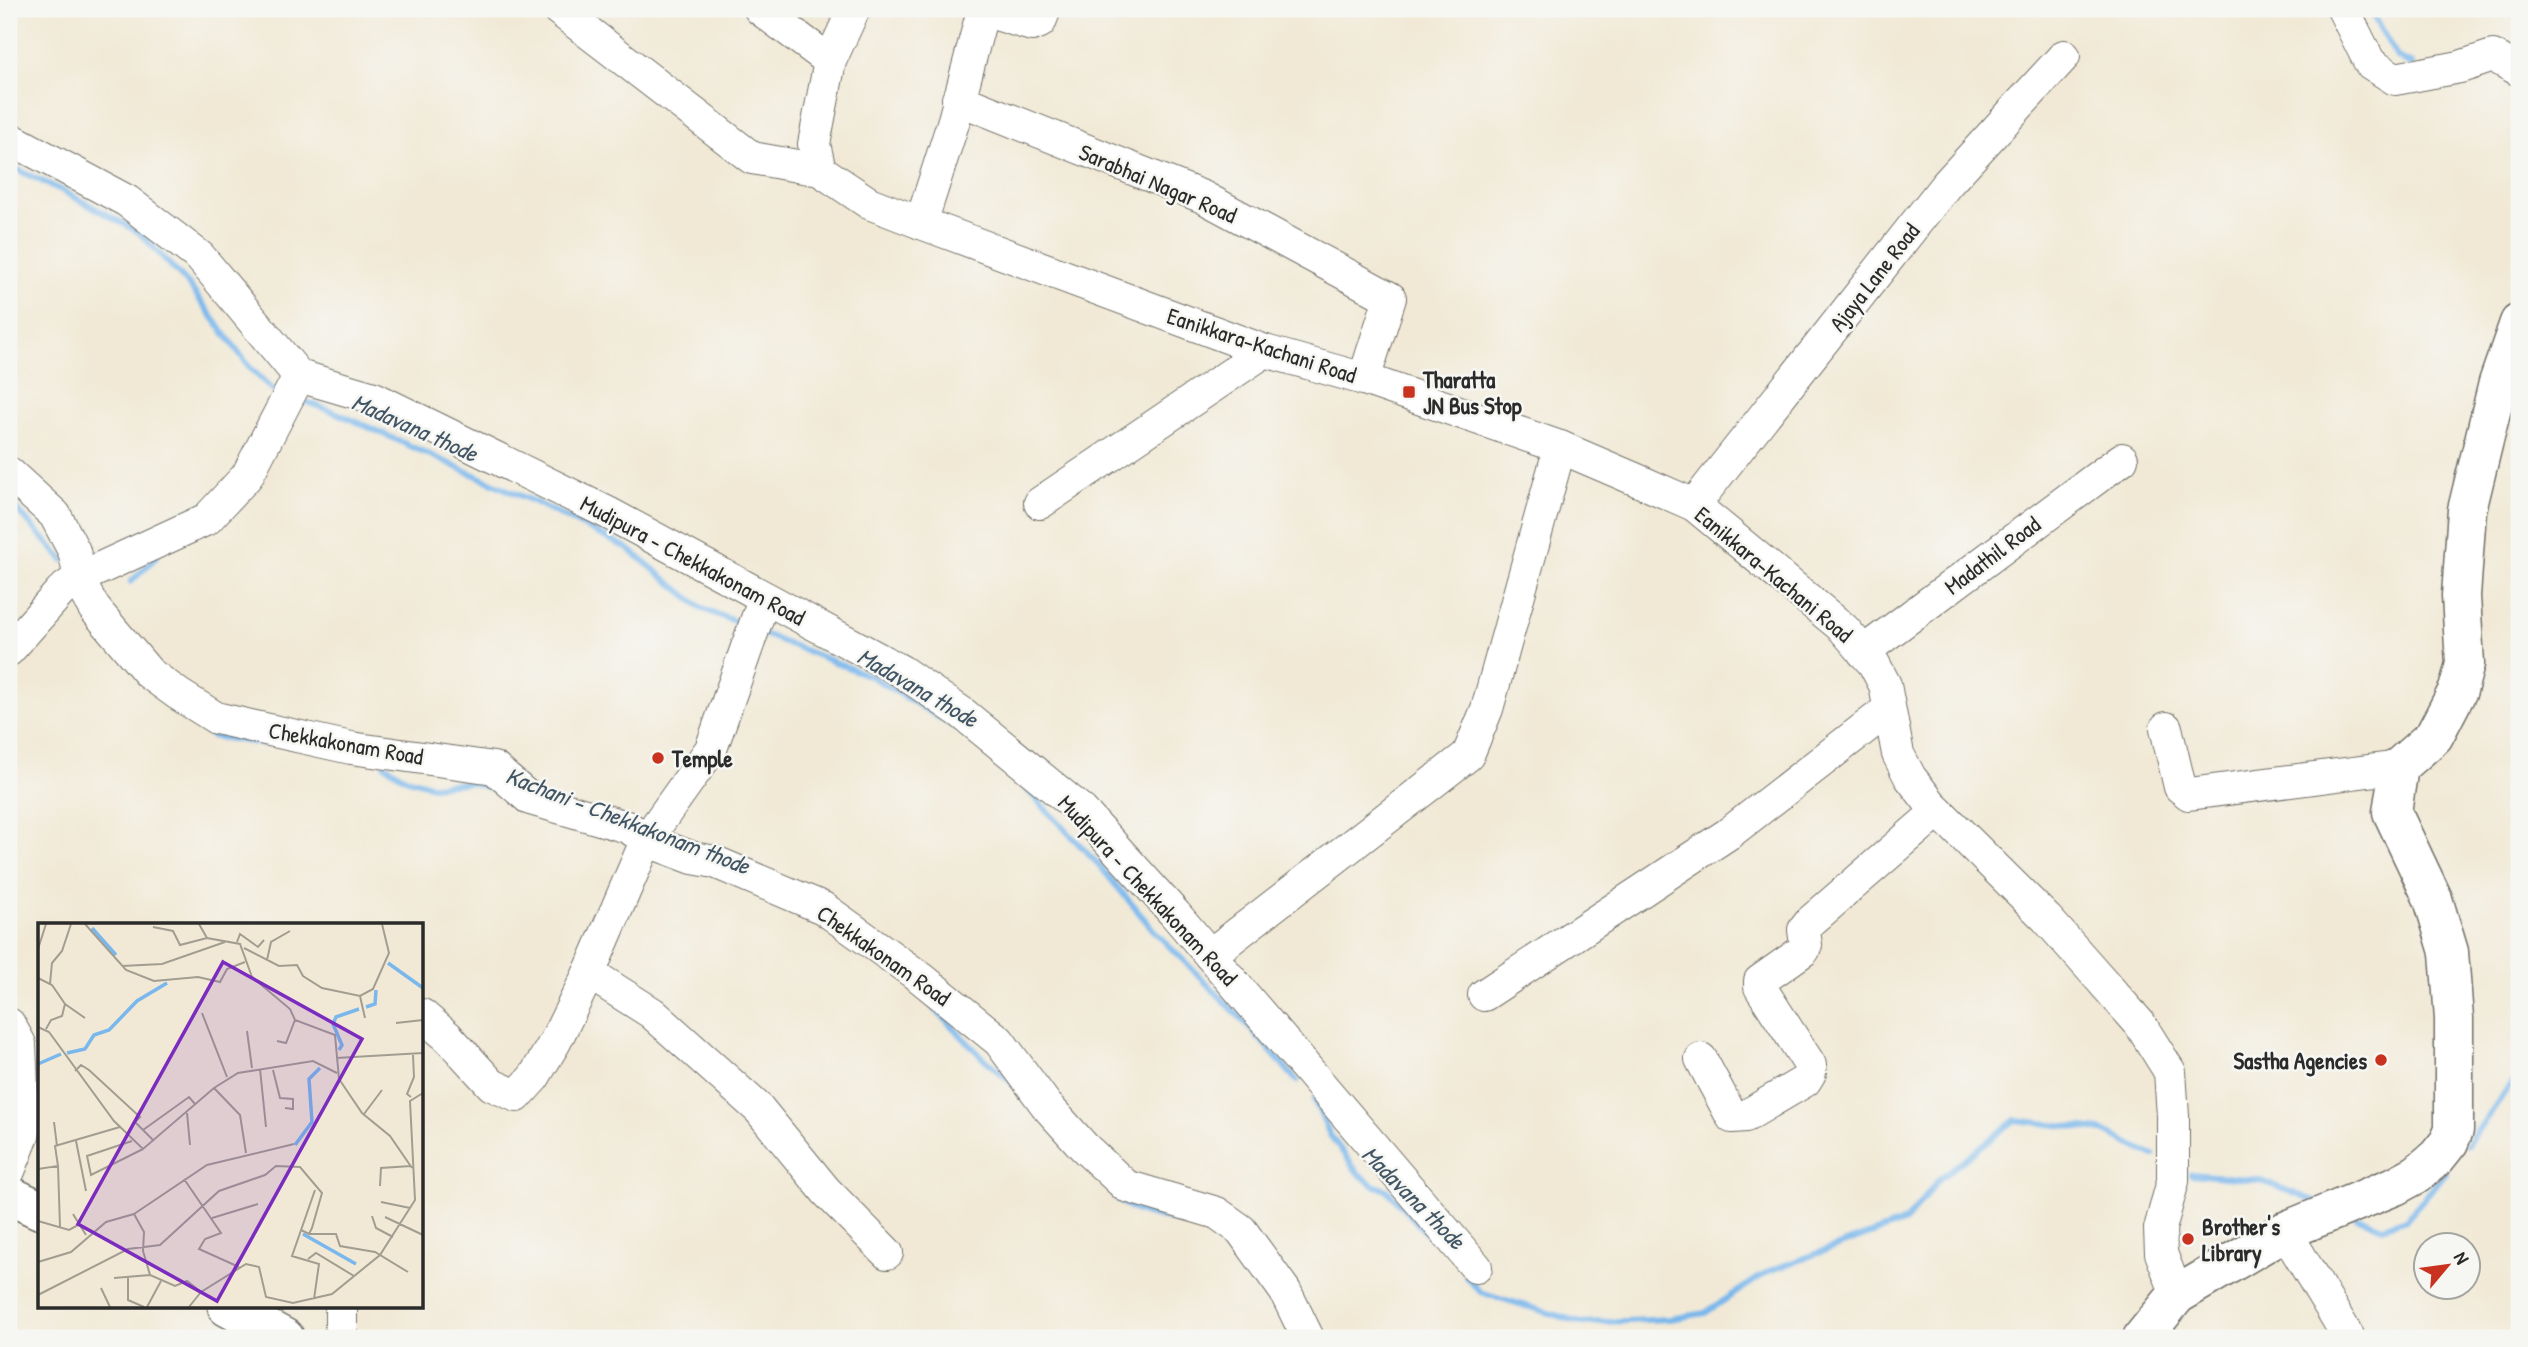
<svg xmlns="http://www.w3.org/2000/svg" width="2528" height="1347" font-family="'Patrick Hand',sans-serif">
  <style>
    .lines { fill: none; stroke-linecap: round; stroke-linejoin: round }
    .stream { stroke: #79b7ec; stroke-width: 6 }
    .minor-casing { stroke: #706e66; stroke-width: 34 }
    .major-casing { stroke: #706e66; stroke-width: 41 }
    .minor { stroke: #fff; stroke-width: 32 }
    .major { stroke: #fff; stroke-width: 38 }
    .poi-dot { fill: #c8321e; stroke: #f6f6f2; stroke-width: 2.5 }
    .labels { text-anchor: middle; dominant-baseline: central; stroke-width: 5; stroke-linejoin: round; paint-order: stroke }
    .street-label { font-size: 23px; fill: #2b2b2b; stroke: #f6f6f2 }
    .poi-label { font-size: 23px; font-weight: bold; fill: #2b2b2b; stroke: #f6f6f2; text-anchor: start }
    .water-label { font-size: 24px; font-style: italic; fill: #425565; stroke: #f6f6f2 }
    .inset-river { fill: none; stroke: #79b7ec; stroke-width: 3.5 }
    .inset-road { fill: none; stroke: #a29d91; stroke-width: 2 }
    .view { fill: #7b2cbf; fill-opacity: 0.15; stroke: #7b2cbf; stroke-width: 3.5 }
    .inset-edge { fill: none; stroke: #2b2b2b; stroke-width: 3.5 }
  </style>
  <rect width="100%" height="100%" fill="#f6f6f2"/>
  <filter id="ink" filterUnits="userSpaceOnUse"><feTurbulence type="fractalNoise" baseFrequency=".0143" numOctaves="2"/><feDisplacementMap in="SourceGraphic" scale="14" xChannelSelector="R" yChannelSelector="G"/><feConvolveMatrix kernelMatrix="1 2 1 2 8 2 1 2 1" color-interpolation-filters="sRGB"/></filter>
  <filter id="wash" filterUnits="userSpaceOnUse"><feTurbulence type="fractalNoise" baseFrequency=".00686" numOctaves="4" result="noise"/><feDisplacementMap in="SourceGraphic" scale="28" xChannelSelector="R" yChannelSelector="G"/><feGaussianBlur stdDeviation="1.57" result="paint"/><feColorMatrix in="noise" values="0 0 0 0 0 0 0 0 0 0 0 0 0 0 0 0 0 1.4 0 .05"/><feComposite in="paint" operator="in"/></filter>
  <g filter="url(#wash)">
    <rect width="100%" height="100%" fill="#f1e9d5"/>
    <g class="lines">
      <!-- stream -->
      <g class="stream">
        <path d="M2369,9l28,48 15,7"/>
        <path d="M9,166l52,24 78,42 49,52 63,85 21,20 9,4"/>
        <path d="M298,399l39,14 202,91 88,44 76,61 41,16"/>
        <path d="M9,501l54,59"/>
        <path d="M131,582l26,-26"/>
        <path d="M761,633l111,44 83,50"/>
        <path d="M197,724l15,12 53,8"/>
        <path d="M385,765l20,13 28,8 37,-4 30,9"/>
        <path d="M1012,774l87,91 57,68 87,87 54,61"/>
        <path d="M932,1006l46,47 34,30"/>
        <path d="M1314,1100l16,35 28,38 15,12 14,5 44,48"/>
        <path d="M2467,1145l52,-72"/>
        <path d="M2191,1174l68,6 58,22"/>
        <path d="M1111,1192c26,32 73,22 106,42 12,7 27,29 37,40"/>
        <path d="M2358,1218l25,9 23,-8 40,-46"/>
        <path d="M1466,1277l14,15 102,31 88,-4 35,-6 64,-42 137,-50 33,-42 76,-59 86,10 53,26"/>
      </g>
    </g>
  </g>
  <g filter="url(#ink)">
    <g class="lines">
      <!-- minor casing -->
      <g class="minor-casing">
        <g id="minor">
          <path d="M558,9l194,149 68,12"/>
          <path d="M760,9l70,52"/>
          <path d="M854,9l-24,52 -16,83 6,26 49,33 52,20 344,128 99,28 196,68 77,33 57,25 149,123 31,36 11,21 13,69 12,23 21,27 116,115 40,45 53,60 30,48 3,44v65l-13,48 1,24 16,42"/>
          <path d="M2343,9l27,54 25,16 65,-12 33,-11 26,14"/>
          <path d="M958,99l245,98 187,101 -26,81"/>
          <path d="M9,138l118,63 73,56 99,119 -52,100 -40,43 -128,59 -18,13 -52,59"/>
          <path d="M921,223l33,-103 29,-110 49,15 8,-3 5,-13"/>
          <path d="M299,376l75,22 234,115 293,158 61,42 120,98 93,103 301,353"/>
          <path d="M9,473l46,42 19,36 8,36 12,21 55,65 29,21 38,24 35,8 100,22 143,20 36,31 97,28 29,17 37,14 22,4 108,46 98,70 78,63 48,65 37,41 42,39 91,27 24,17 44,61 23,47"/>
          <path d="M1040,503l225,-152"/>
          <path d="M1694,505l252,-320 118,-129"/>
          <path d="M1863,652l259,-193"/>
          <path d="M2166,728l14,59 9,7 210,-27"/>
          <path d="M1210,955l258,-200 19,-46 73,-262"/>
          <path d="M589,973l63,40 107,96 67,82 61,62"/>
          <path d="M1484,995l244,-161 161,-125"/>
          <path d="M422,1015l26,22 44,48 25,11 17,-19 21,-35 34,-69 58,-134 64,-90 53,-150"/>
          <path d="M9,1024l11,20 4,89 -15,38"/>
          <path d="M1701,1059l31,58 14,-1 59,-35 5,-8v-8l-50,-78v-6l44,-31 2,-5 -2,-15 7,-9 127,-110"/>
          <path d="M2285,1231l64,107"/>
          <path d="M341,1338v-31"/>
        </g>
      </g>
      <!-- major casing -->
      <g class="major-casing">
        <g id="major">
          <path d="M9,1195l31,15"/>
          <path d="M227,1307l58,31"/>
          <path d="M2142,1338l35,-43 108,-64 110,-45 22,-12 20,-17 12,-15 5,-12v-111l-5,-67 -16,-53 -41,-87 7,-45 35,-31 24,-46 7,-26 -4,-68 6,-86 31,-127 21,-60"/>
        </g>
      </g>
      <!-- minor -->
      <use href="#minor" class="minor"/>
      <!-- major -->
      <use href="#major" class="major"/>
    </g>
  </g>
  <!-- markers -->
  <g class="poi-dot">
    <rect x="1402" y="385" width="14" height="14" rx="3.5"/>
    <circle cx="658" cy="758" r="7"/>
    <circle cx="2381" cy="1060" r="7"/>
    <circle cx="2188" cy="1239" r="7"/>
  </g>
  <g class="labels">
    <!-- street labels -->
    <g class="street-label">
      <text transform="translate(1158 183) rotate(23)">Sarabhai Nagar Road</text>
      <text transform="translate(1874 277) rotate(-52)">Ajaya Lane Road</text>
      <text transform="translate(1262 345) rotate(18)">Eanikkara-Kachani Road</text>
      <text transform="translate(1992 555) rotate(-37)">Madathil Road</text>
      <text transform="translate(693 560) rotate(28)">Mudipura - Chekkakonam Road</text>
      <text transform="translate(1774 574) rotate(40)">Eanikkara-Kachani Road</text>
      <text transform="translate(346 743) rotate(10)">Chekkakonam Road</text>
      <text transform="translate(1148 890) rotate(47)">Mudipura - Chekkakonam Road</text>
      <text transform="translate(884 955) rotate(35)">Chekkakonam Road</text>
    </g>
    <!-- poi labels -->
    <g class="poi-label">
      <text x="1423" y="379">Tharatta<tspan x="1423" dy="26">JN Bus Stop</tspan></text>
      <text x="672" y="758">Temple</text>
      <text x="2367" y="1060" text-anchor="end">Sastha Agencies</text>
      <text x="2202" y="1226">Brother's<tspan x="2202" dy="26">Library</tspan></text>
    </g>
    <!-- water labels -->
    <g class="water-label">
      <text transform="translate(415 427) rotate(24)">Madavana thode</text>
      <text transform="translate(918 687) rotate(30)">Madavana thode</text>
      <text transform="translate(628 820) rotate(21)">Kachani - Chekkakonam thode</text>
      <text transform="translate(1414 1197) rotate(45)">Madavana thode</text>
    </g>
  </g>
  <!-- overview -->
  <g transform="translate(38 923)">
    <rect width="385" height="385" fill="#f1e9d5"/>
    <path class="inset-river" d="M54,5l24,27M350,40l35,25M328,84l9,-3 1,-14M301,127l3,-5 -9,-21 3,-7 23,-8M29,130l18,-4 9,-14 15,-5 28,-29 30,-18M0,141l23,-10M257,222l17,-23 -3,-43 11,-11M265,311l53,30"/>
    <path class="inset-road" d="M47,1l41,46 28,11 44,-4 22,5 7,-13 18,-7M161,1l8,14 33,6 12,33 38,32 5,11 40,15 4,44 23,34 28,23 22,32M115,4l20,4 7,14 27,-7M199,19l3,-8 18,13 6,-7M206,25l35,18 18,-1 6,11 19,12 38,8 13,-7 16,-36 -7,-29M0,26l8,-25M229,37l4,-18 19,-11M84,43l40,-2 63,-22M0,55l14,7 13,19 -3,12 -11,4 -5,9M12,61l2,-21 10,-12 9,-27M322,73l5,22M27,81l20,14M164,90l25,64M358,100l27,-3M0,104l11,5 65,89 29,28 71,-61 24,-15 75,-12 24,12M209,108l5,37M239,118l9,2 9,-23M298,135l87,-5M222,146l6,58M235,147l7,28 13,1v10l-8,-1M37,148l6,-6 8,5 51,47 -5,5 19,19M176,165l26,27 6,38M373,174l-4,-3 7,-17 -1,-22M149,190l3,32M326,191l18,-24M16,199l3,24M105,207l46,-33 6,7M38,218l10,50M94,218l-45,15 4,19 52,-26M20,243l2,61M0,246l20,-3 -3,-20 65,-19M146,256l37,54 -16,6 -6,10 40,18M342,263l1,-18 30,-2M343,279l29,6M35,291l13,21M96,291l73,-49 87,-21M334,293l4,12 17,9M347,294l38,18M174,295l46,-14M0,298l31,9 11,-6M271,311h27l4,12 35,6 33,20M270,336l8,-6 38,23M0,339l33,-10 35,-30 28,-8 10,18 -1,19 7,24 25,11 12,-5 14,11M76,355l36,-3M90,355v22l16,7M63,365l9,19M0,372l90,-46 32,-4 59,-54 46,-16 11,-9 24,1 22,26 -10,35 -3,6 -8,-4M276,376l5,-35 -27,-8 23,-66M109,384l14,-26M151,384l12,-15 45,-28 13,3 7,30 27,6 39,-9 48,-39 35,-55 -5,-99 13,-8"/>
    <path class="view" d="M185,39l139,77 -145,262 -139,-77z"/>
    <rect width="385" height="385" class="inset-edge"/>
  </g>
  <!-- margin -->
  <rect width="2528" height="1347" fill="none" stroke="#f6f6f2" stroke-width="35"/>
  <!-- north arrow -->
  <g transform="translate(2447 1266) rotate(61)"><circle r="33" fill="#f6f6f2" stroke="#a5a5a2" stroke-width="2"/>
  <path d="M0-5L12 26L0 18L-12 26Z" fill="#c8321e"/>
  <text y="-10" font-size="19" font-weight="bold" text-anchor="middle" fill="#2b2b2b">N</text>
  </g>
</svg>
